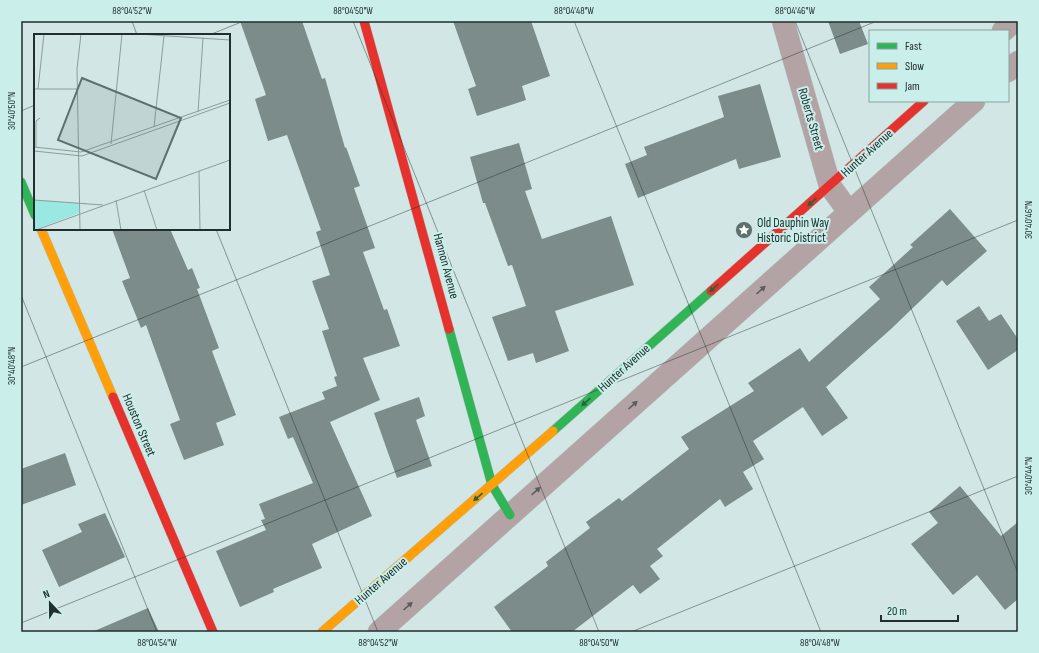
<svg xmlns="http://www.w3.org/2000/svg" width="1039" height="653" font-family="'Sofia Sans Condensed',sans-serif">
  <style>
    .building { fill: #7c8c8a }
    .lines { fill: none; stroke-linecap: round; stroke-linejoin: round }
    .street-casing { stroke: #b4c4c2; stroke-width: 23 }
    .fast-casing { stroke: #b4c4c2; stroke-width: 10 }
    .slow-casing { stroke: #b4c4c2; stroke-width: 10 }
    .jam-casing { stroke: #b4c4c2; stroke-width: 10 }
    .street { stroke: #b3a3a4; stroke-width: 22 }
    .fast { stroke: #30b455; stroke-width: 9 }
    .slow { stroke: #ff9f0a; stroke-width: 9 }
    .jam { stroke: #e5322d; stroke-width: 9 }
    .oneway { fill: #26643d }
    .oneway2 { fill: #5b5d5d }
    .ticks { fill: none; stroke: #202e2d; stroke-width: 1; stroke-opacity: 0.45 }
    .labels { text-anchor: middle; dominant-baseline: central; stroke-width: 4; stroke-linejoin: round; paint-order: stroke }
    .street-label { font-size: 13px; fill: #202e2d; stroke: #caefeb }
    .poi-label { font-size: 13px; fill: #202e2d; stroke: #caefeb; text-anchor: start }
    .inset-road { fill: none; stroke: #8b9d9b; stroke-width: 1 }
    .view { fill: #5e6f6d; fill-opacity: 0.15; stroke: #5e6f6d; stroke-width: 2 }
    .inset-edge { fill: none; stroke: #202e2d; stroke-width: 2 }
    .neatline { fill: none; stroke: #202e2d; stroke-width: 1.5 }
    .ticks-label { font-size: 10px; text-anchor: middle; fill: #202e2d }
  </style>
  <rect width="100%" height="100%" fill="#d2e7e5"/>
  <!-- building -->
  <g class="building">
    <path d="M240,21h62l20,58 3,-1 20,70 1,-1 14,39 -6,2 21,60 -12,4 21,58 3,-1 13,37 -37,12 17,42 -50,22 42,94 -60,28 10,24 -49,21 1,3 -34,15 -24,-56 50,-21 -5,-10 4,-1 -6,-15 54,-21 -20,-46 -5,2 -9,-22 46,-18 -3,-7 15,-6 -3,-9 3,-1 -15,-45 7,-2 -17,-48 18,-6 -14,-43 5,-2 -34,-95 -19,6 -13,-42 11,-4z"/>
    <path d="M453,21h78l19,55 -28,10 4,14 -49,16 -9,-27 8,-3z"/>
    <path d="M828,21h31l9,23 -28,10z"/>
    <path d="M760,84l21,73 -42,12 -3,-10 -98,39 -13,-34 22,-9 -3,-8 80,-30 -6,-21z"/>
    <path d="M519,143l13,46 -7,2 17,48 69,-23 23,69 -79,26 14,40 -33,12 -3,-10 -25,8 -16,-44 34,-11 -14,-41 -4,1 -23,-63h-2l-13,-46z"/>
    <path d="M950,209l37,42 -40,35 -5,-6 -51,49 -65,58 22,31 -26,18 -19,-29 -50,34 11,18 -21,13 10,17 -28,18 -5,-8 -63,50 6,7 -13,10 10,13 -20,15 -7,-9 -61,47h-60l-18,-25 54,-41 -2,-4 44,-34 -4,-6 33,-24 3,3 67,-52 -8,-12 73,-46 -6,-8 52,-35 9,14 71,-63 -11,-12 44,-40 -3,-2z"/>
    <path d="M112,229h58l18,41 4,-2 8,20 -3,1 22,59 -7,3 24,64 -20,8 8,22 -40,15 -14,-36 10,-4 -34,-95 -5,3 -19,-47 8,-3z"/>
    <path d="M979,306l10,15 12,-7 17,25v11l-30,20 -32,-49z"/>
    <path d="M419,397l6,19 -9,4 16,46 -35,12 -23,-65z"/>
    <path d="M65,453l11,32 -55,20v-36z"/>
    <path d="M960,486l41,50 17,-14v77l-13,11 -28,-35 -24,20 -42,-51 27,-21 -9,-11z"/>
    <path d="M105,513l20,44 -66,30 -17,-37 40,-18 -4,-8z"/>
    <path d="M148,608l11,24h-67z"/>
  </g>
  <g class="lines">
    <!-- street casing -->
    <g class="street-casing">
      <g id="street">
        <path d="M783,21l47,165 19,26"/>
        <path d="M1003,31l11,-10"/>
        <path d="M1008,71l10,-9"/>
        <path d="M379,632l595,-531"/>
      </g>
    </g>
    <!-- fast casing -->
    <g class="fast-casing">
      <g id="fast">
        <path d="M21,182l14,33"/>
        <path d="M449,329l43,156 18,30"/>
        <path d="M553,431l158,-140"/>
      </g>
    </g>
    <!-- slow casing -->
    <g class="slow-casing">
      <g id="slow">
        <path d="M41,229l72,168"/>
        <path d="M322,632l231,-201"/>
      </g>
    </g>
    <!-- jam casing -->
    <g class="jam-casing">
      <g id="jam">
        <path d="M364,21l85,308"/>
        <path d="M711,291l213,-190"/>
        <path d="M113,397l100,235"/>
      </g>
    </g>
    <!-- street -->
    <use href="#street" class="street"/>
    <!-- fast -->
    <use href="#fast" class="fast"/>
    <!-- slow -->
    <use href="#slow" class="slow"/>
    <!-- jam -->
    <use href="#jam" class="jam"/>
  </g>
  <!-- one-way arrows -->
  <defs><path id="oneway-solid" d="M-6-.8H1V-3.2L6.5 0L1 3.2V.8H-6Z"/></defs>
  <g class="oneway">
    <use href="#oneway-solid" transform="translate(812 202) rotate(138)"/>
    <use href="#oneway-solid" transform="translate(714 288) rotate(138)"/>
    <use href="#oneway-solid" transform="translate(586 402) rotate(138)"/>
    <use href="#oneway-solid" transform="translate(478 497) rotate(139)"/>
  </g>
  <g class="oneway2">
    <use href="#oneway-solid" transform="translate(761 290) rotate(-42)"/>
    <use href="#oneway-solid" transform="translate(633 405) rotate(-42)"/>
    <use href="#oneway-solid" transform="translate(536 491) rotate(-42)"/>
    <use href="#oneway-solid" transform="translate(408 606) rotate(-42)"/>
  </g>
  <!-- ticks -->
  <path class="ticks" d="M132,21l5,14M353,21l246,611M574,21l247,611M795,21l223,552M1016,21l2,5M209,35l35,-14M21,111l14,-6M216,229l162,403M21,295l136,337M21,367l856,-346M21,623l997,-403M631,632l387,-156"/>
  <!-- icons -->
  <defs>
    <g id="sight-disc" transform="scale(0.9)"><circle r="9.5" fill="#5e6f6d" stroke="#caefeb"/><path d="M0-6L1.8-2.2L6-1.7L2.9 1.2L3.7 5.4L0 3.3L-3.7 5.4L-2.9 1.2L-6-1.7L-1.8-2.2Z" fill="#fff"/></g>
  </defs>
  <g fill-rule="evenodd">
    <use href="#sight-disc" x="744" y="230"/>
  </g>
  <g class="labels">
    <!-- street labels -->
    <g class="street-label">
      <text transform="translate(811 119) rotate(74)">Roberts Street</text>
      <text transform="translate(867 153) rotate(-42)">Hunter Avenue</text>
      <text transform="translate(446 266) rotate(75)">Hannon Avenue</text>
      <text transform="translate(624 368) rotate(-42)">Hunter Avenue</text>
      <text transform="translate(139 425) rotate(67)">Houston Street</text>
      <text transform="translate(381 581) rotate(-41)">Hunter Avenue</text>
    </g>
    <!-- poi labels -->
    <g class="poi-label">
      <text x="757" y="223">Old Dauphin Way<tspan x="757" dy="15">Historic District</tspan></text>
    </g>
  </g>
  <!-- overview -->
  <g transform="translate(34 34)">
    <rect width="196" height="196" fill="#d2e7e5"/>
    <path d="M0,166l45,3v10l-45,17z" fill="#99e8e1"/>
    <path class="inset-road" d="M104,0l92,6M0,55h43M4,55l6,-55M164,78l5,-74M120,93l10,-91M77,110l11,-110M0,113l47,5 149,-52M2,113v-26l4,-3M0,117l48,5 148,-53M165,137l1,59M110,156l13,40M0,166l69,5M82,166l5,30M2,196l194,-70M46,196l-3,-161 4,-35"/>
    <path class="view" d="M48,44l99,40 -25,61 -98,-39z"/>
    <rect width="196" height="196" class="inset-edge"/>
  </g>
  <!-- border -->
  <rect width="1039" height="653" fill="none" stroke="#caefeb" stroke-width="44"/>
  <!-- legend -->
  <rect x="869" y="30" width="140" height="72" fill="#caefeb" stroke="#86a29f"/>
  <rect x="877" y="43" width="20" height="6" fill="#30b455" stroke="#86a29f"/>
  <text x="905" y="50" font-size="12" fill="#202e2d">Fast</text>
  <rect x="877" y="63" width="20" height="6" fill="#ff9f0a" stroke="#86a29f"/>
  <text x="905" y="70" font-size="12" fill="#202e2d">Slow</text>
  <rect x="877" y="83" width="20" height="6" fill="#e5322d" stroke="#86a29f"/>
  <text x="905" y="90" font-size="12" fill="#202e2d">Jam</text>
  <!-- north arrow -->
  <g transform="translate(50 603) rotate(338)" stroke="#caefeb" stroke-width="3" paint-order="stroke">
  <path d="M0-3L7 15L0 10L-7 15Z" fill="#202e2d"/>
  <text y="-6" font-size="11" font-weight="bold" text-anchor="middle" fill="#202e2d">N</text>
  </g>
  <!-- scale -->
  <path d="M881 615v6h77v-6" fill="none" stroke="#202e2d" stroke-width="2"/>
  <text x="887" y="615" font-size="12" fill="#202e2d" stroke="#caefeb" stroke-width="3" paint-order="stroke">20 m</text>
  <rect x="22" y="22" width="995" height="609" class="neatline"/>
  <g class="ticks-label">
    <text x="132" y="14">88°04'52"W</text>
    <text x="353" y="14">88°04'50"W</text>
    <text x="574" y="14">88°04'48"W</text>
    <text x="795" y="14">88°04'46"W</text>
    <text transform="translate(11 111) rotate(-90)" y="4">30°40'50"N</text>
    <text transform="translate(1028 220) rotate(-90)" y="4">30°40'46"N</text>
    <text transform="translate(11 366) rotate(-90)" y="4">30°40'48"N</text>
    <text transform="translate(1028 476) rotate(-90)" y="4">30°40'44"N</text>
    <text x="157" y="646">88°04'54"W</text>
    <text x="378" y="646">88°04'52"W</text>
    <text x="599" y="646">88°04'50"W</text>
    <text x="820" y="646">88°04'48"W</text>
  </g>
</svg>
